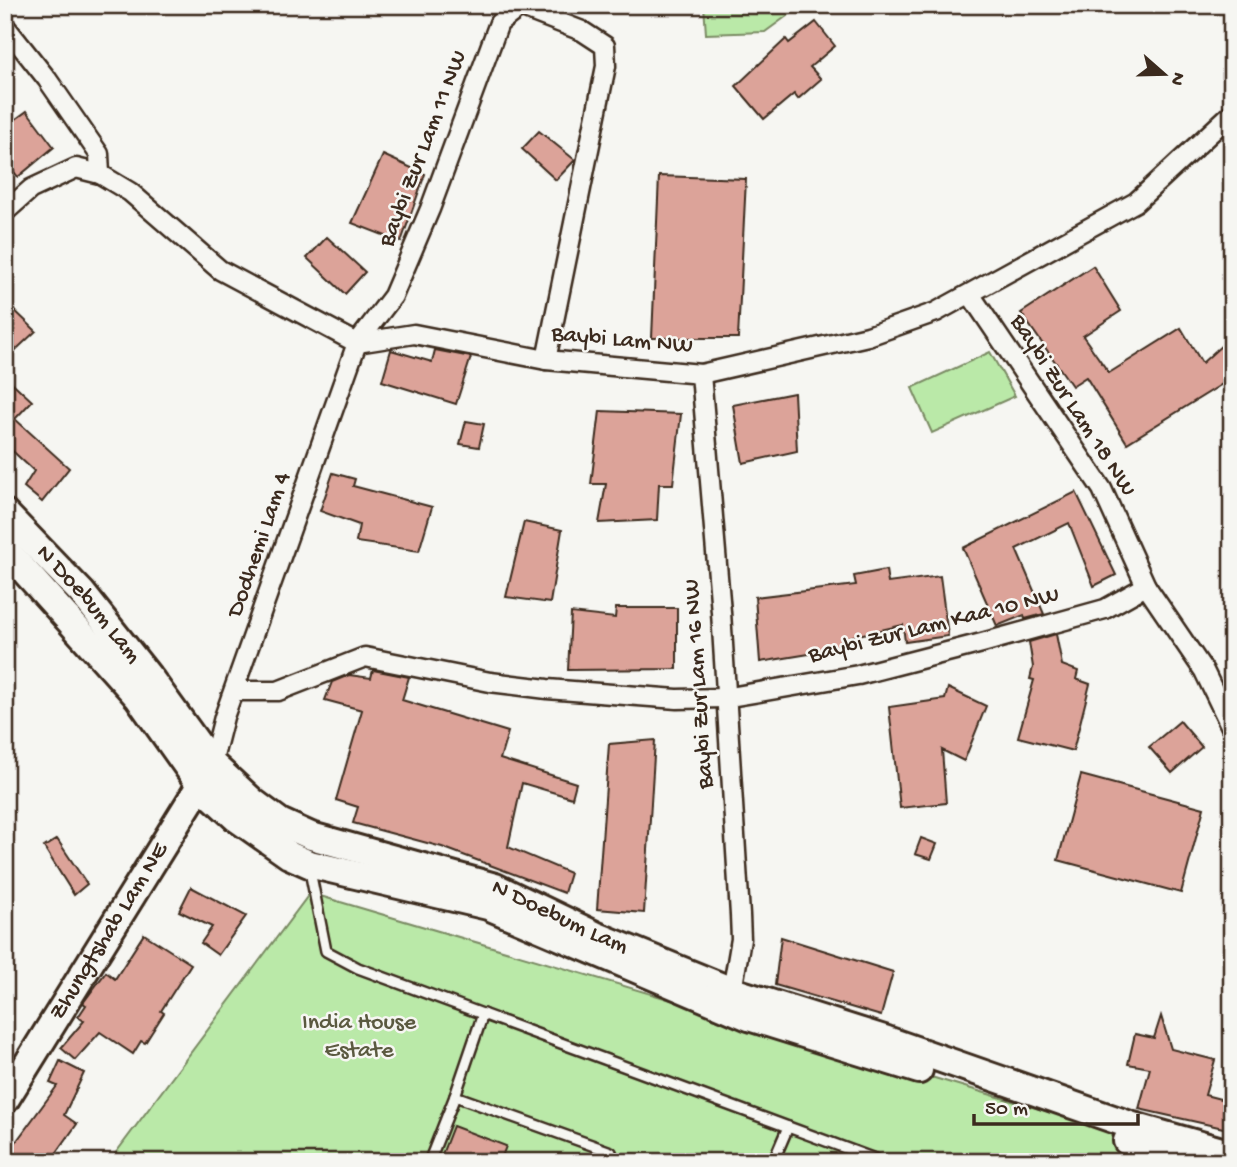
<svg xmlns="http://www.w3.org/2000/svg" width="1237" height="1167" font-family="'Gochi Hand',sans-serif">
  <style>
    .green { fill: #bae9a8; stroke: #7a8a63; stroke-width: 2 }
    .building { fill: #dca399; stroke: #3b2a1e; stroke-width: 2 }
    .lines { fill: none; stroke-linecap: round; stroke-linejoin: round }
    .lane-casing { stroke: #3b2a1e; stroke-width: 14 }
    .street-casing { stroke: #3b2a1e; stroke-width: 23 }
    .secondary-casing { stroke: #3b2a1e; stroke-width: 32 }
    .lane { stroke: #f6f6f2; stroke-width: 9 }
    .street { stroke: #f6f6f2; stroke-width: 18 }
    .secondary { stroke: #f6f6f2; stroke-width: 26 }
    .labels { text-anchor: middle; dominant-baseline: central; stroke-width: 5; stroke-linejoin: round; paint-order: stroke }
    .street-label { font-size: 24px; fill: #3b2a1e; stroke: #f6f6f2 }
    .park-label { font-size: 24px; fill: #5b5a40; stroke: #f6f6f2 }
  </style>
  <rect width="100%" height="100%" fill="#f6f6f2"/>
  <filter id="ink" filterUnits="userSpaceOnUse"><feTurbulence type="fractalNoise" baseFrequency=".0143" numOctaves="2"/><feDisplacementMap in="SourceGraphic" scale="14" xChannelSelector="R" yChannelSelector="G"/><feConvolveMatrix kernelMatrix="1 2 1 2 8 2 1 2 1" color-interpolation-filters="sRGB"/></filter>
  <g filter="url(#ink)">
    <!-- green -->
    <g class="green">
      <path d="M704,5h98l-37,27 -59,2z"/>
      <path d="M990,352l25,44 -83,37 -20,-45z"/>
      <path d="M310,893l908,269h-1109z"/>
    </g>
    <!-- building -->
    <g class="building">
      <path d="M816,22l19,24 -25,21 11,12 -23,20 -4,-5 -30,25 -28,-33 50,-47 3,4z"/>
      <path d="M27,111l27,36 -36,30 -13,-16v-34z"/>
      <path d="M539,131l36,29 -19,20 -34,-31z"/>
      <path d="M383,155l42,19 -24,68 -49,-19z"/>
      <path d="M659,176l87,3 -8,159h-86z"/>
      <path d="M327,237l38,35 -20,22 -38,-36z"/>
      <path d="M1093,266l28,45 -38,25 26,37 72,-45 21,35 30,-27v42l-105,65 -41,-66 -14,9 -51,-73z"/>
      <path d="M5,301l31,30 -31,29z"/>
      <path d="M391,350l41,12 3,-12 36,7 -15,47 -74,-23z"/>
      <path d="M5,376l27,25 -17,18 54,49 -27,34 -18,-15 10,-16 -29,-27z"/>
      <path d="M794,393l3,58 -54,12 -10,-58z"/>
      <path d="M600,411l81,3 -8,70h-14l-2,36 -58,3 7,-39h-15z"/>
      <path d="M466,421l18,3 -5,23 -19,-3z"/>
      <path d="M333,473l22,6 -2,7 79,21 -13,44 -63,-9 3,-17 -39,-14z"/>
      <path d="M1076,492l40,83 -22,11 -25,-63 -53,26 28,65 -19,5 -1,-4 -27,11 -34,-78z"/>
      <path d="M524,522l38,8 -12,73 -44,-6z"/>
      <path d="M886,570l2,13 52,-7 8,60 -43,6 -2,-17 -58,13 1,10 -86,14 -5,-65 101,-12 -2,-9z"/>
      <path d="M616,608h61v61l-109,1 3,-57 44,5z"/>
      <path d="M1056,634l6,31 16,6 -2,8 14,5 -17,67 -55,-14 16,-57 -4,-1 3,-12 -4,-25z"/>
      <path d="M373,670l36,7 -7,23 106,32 -8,27 76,24 -4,15 -50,-15 -14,64 62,26 -6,20 -122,-46 -89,-24 5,-16 -22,-7 26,-90 -37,-10 7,-18 17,-7 22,3z"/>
      <path d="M948,688l38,18 -22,55 -22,-11 4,53 -46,5 -11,-101 56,-8z"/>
      <path d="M1180,721l22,26 -30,26 -23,-26z"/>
      <path d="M655,740l-11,173 -47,-4 12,-165z"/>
      <path d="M1081,775l123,33 -23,85 -123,-33z"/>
      <path d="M921,838l16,6 -6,15 -16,-5z"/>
      <path d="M57,839l30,45 -13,11 -30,-48z"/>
      <path d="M191,887l55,29 -28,39 -17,-12 11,-16 -33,-16z"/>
      <path d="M144,934l47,30 -30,47 3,2 -19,30 -4,-2 -8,13 -33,-22 -25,28 -14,-12 23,-27 -6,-4 8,-12 -3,-2 23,-31 9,7z"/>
      <path d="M781,937l112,35 -12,44 -106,-31z"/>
      <path d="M1161,1016l10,33 44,11 -10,35 27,7v28l-93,-21 11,-41 -22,-4 7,-30 19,4z"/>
      <path d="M60,1061l24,12 -20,42 13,9 -27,38h-24l-16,-12 47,-64 -7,-3z"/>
      <path d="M453,1126l53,20 -6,16h-61z"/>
    </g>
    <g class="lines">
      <!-- lane casing -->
      <g class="lane-casing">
        <g id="lane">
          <path d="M309,866l17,85 32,17 525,194"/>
          <path d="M483,1014l-28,82 156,56"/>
          <path d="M632,1160l6,2"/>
          <path d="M429,1162l26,-66"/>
          <path d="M773,1162l15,-35"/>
        </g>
      </g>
      <!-- street casing -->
      <g class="street-casing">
        <g id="street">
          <path d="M5,26l42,53 52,75 1,20"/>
          <path d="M5,212l26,-23 45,-21 24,6 30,18 90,78 137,73 57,-9 132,26 155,14 167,-38 68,-24 200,-110 96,-89"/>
          <path d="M970,294l132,195 44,97 58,85 28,58"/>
          <path d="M701,374l20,238 19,303 1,24 -9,52"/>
          <path d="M234,691h44l87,-34 125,25 57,7 130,10 47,-1 134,-23 124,-32 123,-34 41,-23"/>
          <path d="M212,764l12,-47 133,-374 36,-47 37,-87 69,-186 21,-16 62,24 23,15 1,20 -60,294"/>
        </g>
      </g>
      <!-- secondary casing -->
      <g class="secondary-casing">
        <g id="secondary">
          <path id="s1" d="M5,513l77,80 70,88 60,83 41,38 27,20 31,14 184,51 100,48 137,56 155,49 246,86 99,28"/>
          <path d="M5,549l133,148 63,89 34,31 54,38 20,9 179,42 261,111 170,53"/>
          <path id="s2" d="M5,1100l204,-329"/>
          <path d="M1127,1141l53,21"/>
        </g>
      </g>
      <!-- lane -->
      <use href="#lane" class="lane"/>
      <!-- street -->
      <use href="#street" class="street"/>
      <!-- secondary -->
      <use href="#secondary" class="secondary"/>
    </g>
  </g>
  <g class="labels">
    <!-- street labels -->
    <g class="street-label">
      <text transform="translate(424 149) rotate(-69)">Baybi Zur Lam 11 NW</text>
      <text transform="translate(622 341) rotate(5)">Baybi Lam NW</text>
      <text transform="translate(1072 406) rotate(57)">Baybi Zur Lam 18 NW</text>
      <text transform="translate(260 545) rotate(-71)">Dodhemi Lam 4</text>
      <text stroke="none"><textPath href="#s1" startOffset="124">N Doebum Lam</textPath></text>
      <text transform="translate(934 626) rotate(-14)">Baybi Zur Lam Kaa 10 NW</text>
      <text transform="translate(700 684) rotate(-94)">Baybi Zur Lam 16 NW</text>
      <text stroke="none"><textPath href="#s1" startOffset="712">N Doebum Lam</textPath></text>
      <text stroke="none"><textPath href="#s2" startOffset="198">Zhungtshab Lam NE</textPath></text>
    </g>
    <!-- park labels -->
    <g class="park-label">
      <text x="359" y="1023">India House<tspan x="359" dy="28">Estate</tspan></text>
    </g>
  </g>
  <!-- margin -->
  <rect width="1237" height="1167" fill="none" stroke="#f6f6f2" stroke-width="28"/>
  <rect x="14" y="14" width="1209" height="1139" fill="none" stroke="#3b2a1e" stroke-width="2.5" filter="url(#ink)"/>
  <!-- north arrow -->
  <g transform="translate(1164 74) rotate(110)" stroke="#f6f6f2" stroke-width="5" paint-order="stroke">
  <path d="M0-5L12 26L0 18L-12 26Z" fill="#3b2a1e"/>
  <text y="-10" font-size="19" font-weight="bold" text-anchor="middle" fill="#3b2a1e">N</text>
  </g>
  <!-- scale -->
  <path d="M974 1114v10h164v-10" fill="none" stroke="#3b2a1e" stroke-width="3.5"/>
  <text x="985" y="1114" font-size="21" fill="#3b2a1e" stroke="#f6f6f2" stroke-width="5" paint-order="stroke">50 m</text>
</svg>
